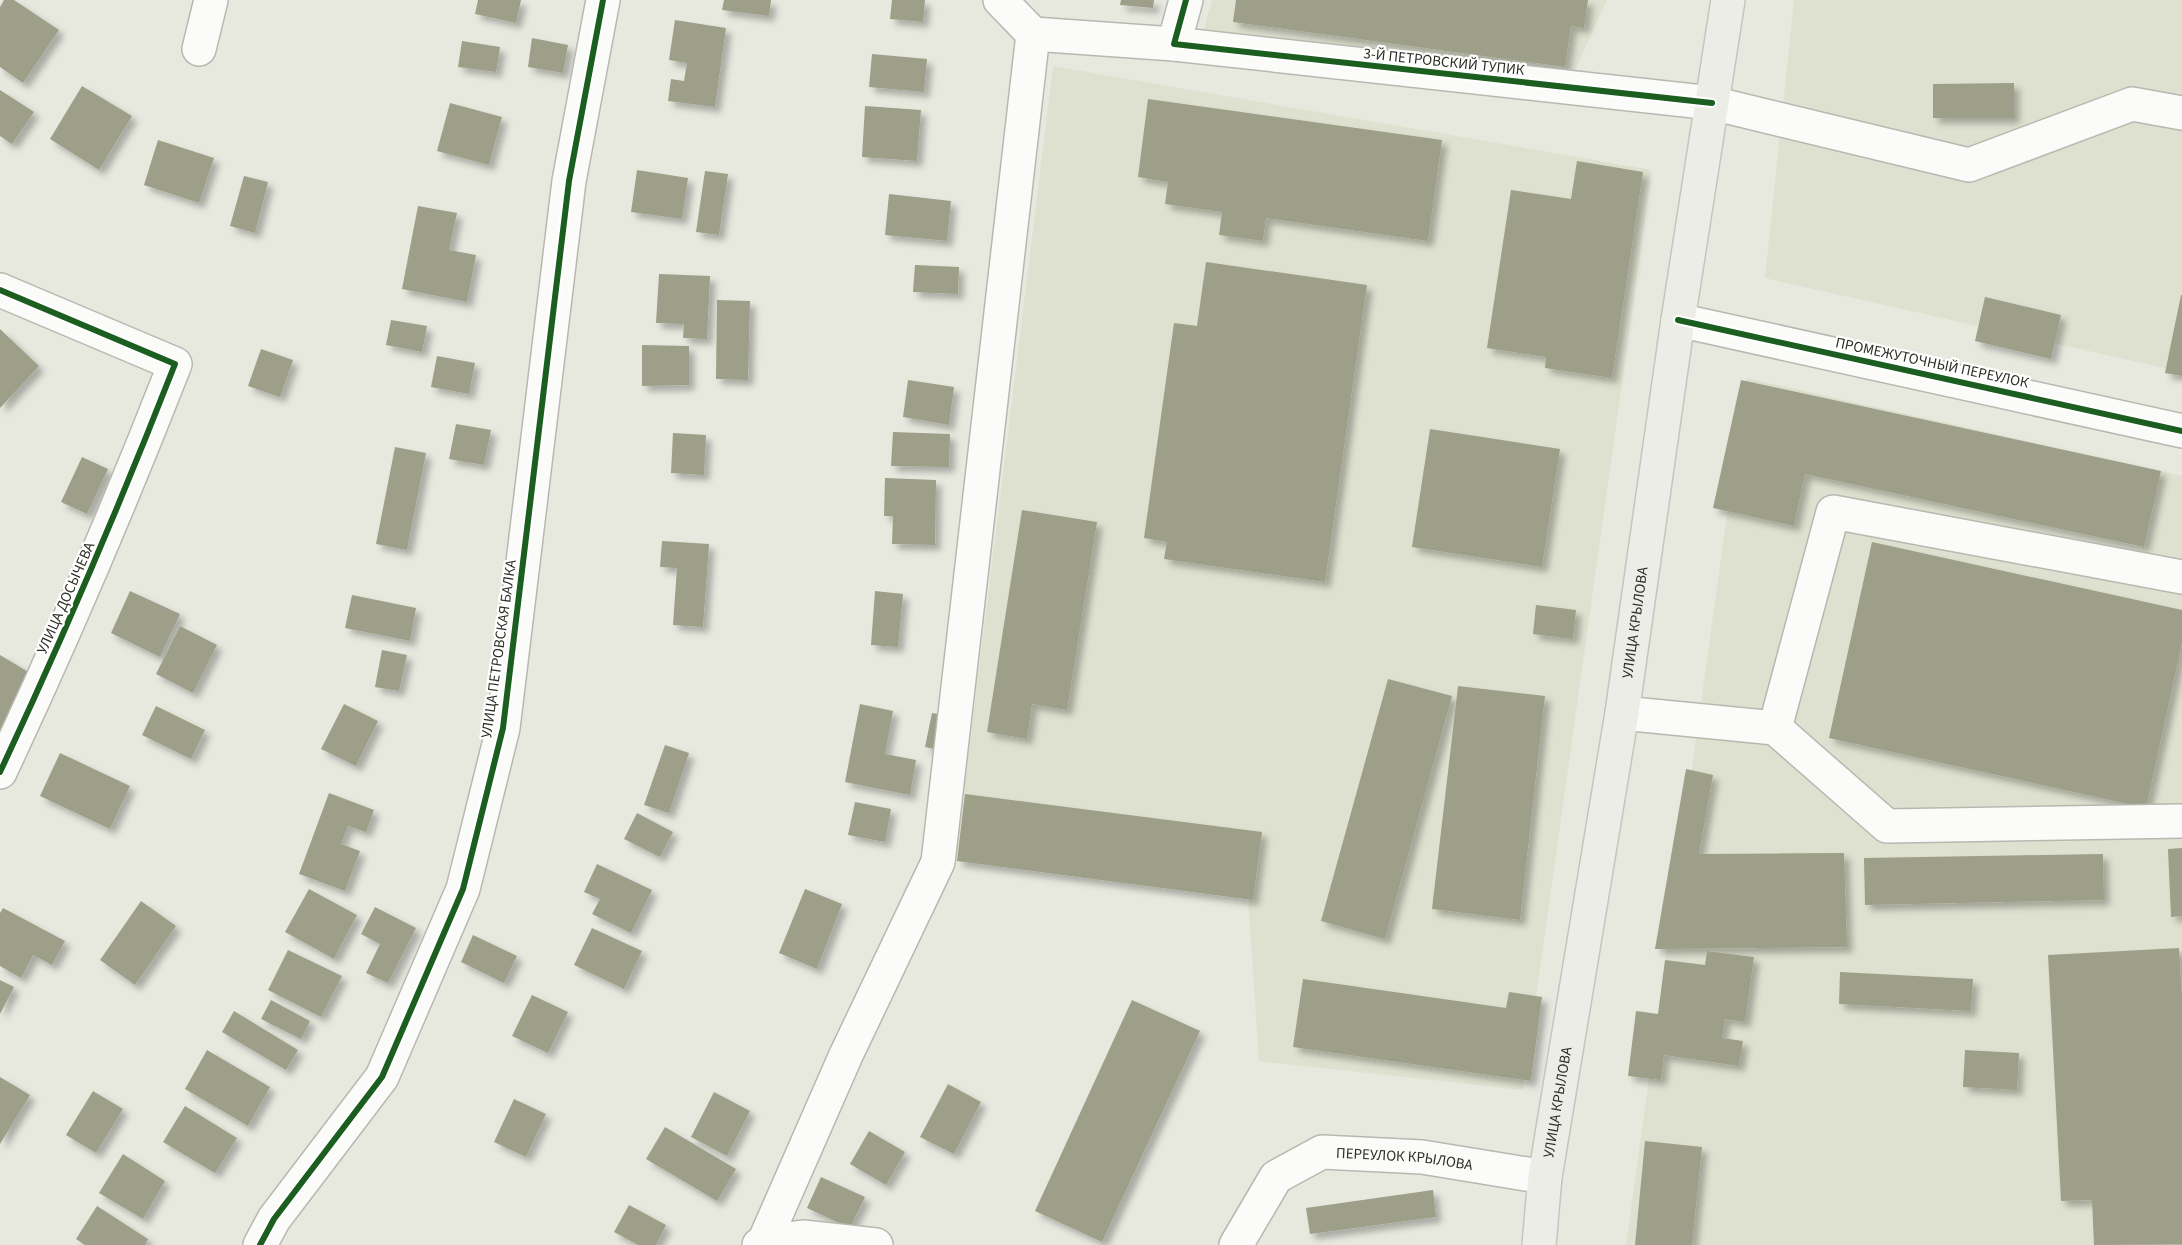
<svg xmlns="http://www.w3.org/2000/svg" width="2182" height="1245" font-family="'Source Sans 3',sans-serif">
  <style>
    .built { fill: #dee1cf }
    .building { fill: #9d9f88; filter: url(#shadow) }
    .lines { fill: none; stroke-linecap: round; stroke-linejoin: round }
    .minor-casing { stroke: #b7b8b0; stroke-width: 36 }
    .major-casing { stroke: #c4c5c1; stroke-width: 36 }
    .minor { stroke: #fbfcfa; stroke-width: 33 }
    .major { stroke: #ecede6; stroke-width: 33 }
    .cycleway-casing { stroke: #fff; stroke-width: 10 }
    .cycleway { stroke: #1b5e20; stroke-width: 6 }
    .labels { text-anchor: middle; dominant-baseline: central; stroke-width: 4.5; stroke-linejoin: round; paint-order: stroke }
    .street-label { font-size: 15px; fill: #2d2e27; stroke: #fff }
  </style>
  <defs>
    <filter id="shadow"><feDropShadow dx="5.5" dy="5.5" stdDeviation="3" flood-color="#0004"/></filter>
  </defs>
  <rect width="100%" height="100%" fill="#e7e9df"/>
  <!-- built -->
  <g class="built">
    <path d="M1212,0h395l-35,77 -368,-48z"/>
    <path d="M1794,0h388v372l-417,-94z"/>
    <path d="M1053,66l599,104 -129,920 -264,-29 -11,-162 -292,-42z"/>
    <path d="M1746,378l436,98v769h-556z"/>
  </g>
  <!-- building -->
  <g class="building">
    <path d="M4,0h10l45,30 -36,53 -23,-16v-60z"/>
    <path d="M478,0h43l-5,23 -41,-9z"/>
    <path d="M724,0h47l-2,16 -47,-6z"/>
    <path d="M892,0h33l-2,22 -33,-3z"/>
    <path d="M1121,0h33l-1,8 -33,-3z"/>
    <path d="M1236,0h352l-4,28 -13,-2 -6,41 -332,-45z"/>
    <path d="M675,20l51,8 -11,79 -47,-6 3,-22 13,2 3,-18 -18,-3z"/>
    <path d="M532,38l36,7 -5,28 -35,-6z"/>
    <path d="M462,41l38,6 -4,25 -38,-5z"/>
    <path d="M872,54l55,5 -3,33 -55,-5z"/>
    <path d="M2014,83v35h-81v-34z"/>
    <path d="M82,86l50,30 -33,54 -49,-31z"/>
    <path d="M0,90l34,22 -22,32 -12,-8z"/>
    <path d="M1148,99l294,41 -14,101 -162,-23 -3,23 -44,-6 3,-23 -57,-8 3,-22 -30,-5z"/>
    <path d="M450,103l52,14 -13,48 -52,-14z"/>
    <path d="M865,106l56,4 -4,51 -55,-4z"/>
    <path d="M158,140l56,18 -15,45 -55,-18z"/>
    <path d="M1577,161l66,11 -31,206 -67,-10 1,-11 -59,-9 24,-158 60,9z"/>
    <path d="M637,170l51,8 -6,41 -51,-7z"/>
    <path d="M705,171l23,3 -9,61 -23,-3z"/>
    <path d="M244,176l24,6 -13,51 -25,-7z"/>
    <path d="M889,194l62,7 -4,40 -62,-6z"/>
    <path d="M418,206l39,7 -8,37 27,5 -9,47 -65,-13z"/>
    <path d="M1206,262l161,23 -42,297 -161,-23 3,-17 -23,-4 30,-215 23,3z"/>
    <path d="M915,265l44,2 -1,27 -45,-2z"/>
    <path d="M659,274l51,2 -3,63 -24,-1 1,-14 -28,-1z"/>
    <path d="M2181,295h1v81l-17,-3z"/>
    <path d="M1985,297l76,18 -10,44 -76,-18z"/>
    <path d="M717,300l33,1 -2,79 -32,-1z"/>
    <path d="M391,320l36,6 -5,26 -36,-7z"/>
    <path d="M0,329l39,37 -39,42z"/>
    <path d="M642,345l47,1v39l-47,1z"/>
    <path d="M261,349l32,11 -13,37 -32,-11z"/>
    <path d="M437,356l38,7 -6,31 -38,-7z"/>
    <path d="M908,380l46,7 -5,38 -46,-8z"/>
    <path d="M1741,380l420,91 -17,76 -339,-73 -11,52 -81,-18z"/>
    <path d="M456,424l35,6 -7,35 -35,-6z"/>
    <path d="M1430,429l130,20 -18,118 -130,-20z"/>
    <path d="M893,432l57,2 -1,33 -58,-1z"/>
    <path d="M673,433l33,2 -2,40 -33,-2z"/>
    <path d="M395,447l31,6 -19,97 -31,-6z"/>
    <path d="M82,457l26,12 -21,45 -26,-12z"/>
    <path d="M885,478l51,2 -1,65 -43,-1 1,-28h-9z"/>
    <path d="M1022,510l75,12 -30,188 -35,-6 -5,35 -40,-7z"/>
    <path d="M662,541l47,3 -6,83 -30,-2 4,-57 -17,-1z"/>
    <path d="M1872,542l310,68v33l-36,165 -317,-70z"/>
    <path d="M130,591l50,23 -20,43 -49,-24z"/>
    <path d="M875,591l28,3 -5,53 -27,-2z"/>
    <path d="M352,595l64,13 -6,33 -65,-13z"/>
    <path d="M1536,605l40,5 -3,29 -40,-5z"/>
    <path d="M180,626l37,19 -24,48 -37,-19z"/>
    <path d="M382,650l25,5 -8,36 -24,-4z"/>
    <path d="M0,655l30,18 -30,57z"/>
    <path d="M1388,679l64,17 -67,243 -64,-18z"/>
    <path d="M1458,686l87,10 -25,224 -88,-11z"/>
    <path d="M344,704l34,17 -22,45 -35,-17z"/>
    <path d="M860,704l33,7 -8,43 31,6 -6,35 -65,-13z"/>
    <path d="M156,706l49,24 -14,29 -49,-24z"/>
    <path d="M932,713l19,3 -6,35 -20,-4z"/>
    <path d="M665,745l24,8 -20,60 -25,-8z"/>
    <path d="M60,753l70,33 -20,43 -70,-33z"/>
    <path d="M1686,769l27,6 -14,79 145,-1 3,94 -192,2z"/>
    <path d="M329,793l45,17 -8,22 -18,-6 -7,18 19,7 -15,40 -46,-17z"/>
    <path d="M965,794l297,38 -9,68 -296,-39z"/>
    <path d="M855,802l36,7 -6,33 -37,-7z"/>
    <path d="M637,813l36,19 -13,25 -36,-18z"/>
    <path d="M2182,848v68l-11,1 -3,-68z"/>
    <path d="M2103,854l1,46 -239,5 -1,-47z"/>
    <path d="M597,864l55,26 -21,43 -39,-19 8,-15 -16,-7z"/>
    <path d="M309,889l48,26 -23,44 -49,-27z"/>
    <path d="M805,889l37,15 -25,65 -38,-16z"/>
    <path d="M141,901l35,25 -41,59 -35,-25z"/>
    <path d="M375,907l41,21 -28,55 -22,-10 14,-29 -19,-10z"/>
    <path d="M3,908l62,33 -13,24 -19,-10 -12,23 -21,-12v-53z"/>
    <path d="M592,928l50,23 -18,38 -50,-24z"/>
    <path d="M473,935l44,21 -13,27 -43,-21z"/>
    <path d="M2179,948l3,50v246l-88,1 -2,-45 -31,1 -13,-246z"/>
    <path d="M288,950l54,26 -21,41 -53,-27z"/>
    <path d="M1707,951l47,6 -9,65 -20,-3 -3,19 21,3 -4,25 -75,-11 -3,25 -33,-4 8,-65 22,3 7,-54 40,5z"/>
    <path d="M1840,972l133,7 -2,32 -132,-7z"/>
    <path d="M1303,979l203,29 3,-16 33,5 -11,84 -238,-34z"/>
    <path d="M0,980l14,7 -14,27z"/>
    <path d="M532,995l36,17 -20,41 -36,-17z"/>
    <path d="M271,1000l39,21 -9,18 -40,-20z"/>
    <path d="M1132,1000l68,31 -98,211 -67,-31z"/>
    <path d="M234,1011l64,39 -12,20 -64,-38z"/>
    <path d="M207,1050l63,37 -22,39 -63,-37z"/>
    <path d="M1965,1050l54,3 -2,37 -54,-3z"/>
    <path d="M0,1077l30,18 -30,49z"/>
    <path d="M948,1084l33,18 -27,52 -34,-17z"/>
    <path d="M93,1091l30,18 -27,44 -30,-18z"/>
    <path d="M714,1092l36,19 -23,45 -36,-19z"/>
    <path d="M514,1099l32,15 -20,43 -32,-15z"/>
    <path d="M185,1106l52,32 -22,35 -52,-31z"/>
    <path d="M665,1127l71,42 -19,32 -71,-42z"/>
    <path d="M869,1131l36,21 -19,33 -36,-21z"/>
    <path d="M1645,1141l57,6 -10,98h-57z"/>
    <path d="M123,1154l42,27 -22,38 -44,-26z"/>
    <path d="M821,1177l44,20 -15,31 -43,-20z"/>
    <path d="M1433,1190l3,27 -126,17 -4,-26z"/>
    <path d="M629,1205l37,20 -10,20h-18l-24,-13z"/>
    <path d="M97,1206l51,33 -3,6h-60l-9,-6z"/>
  </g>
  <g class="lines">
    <!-- minor casing -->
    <g class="minor-casing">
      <g id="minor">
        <path d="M1000,0l33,34"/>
        <path d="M1174,44l12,-44"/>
        <path d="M199,49l12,-49"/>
        <path d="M0,290l175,74c-54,138 -112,274 -175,408"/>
        <path d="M1678,320l504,111"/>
        <path d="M1622,713l153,15 58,-216 349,65"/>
        <path d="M1775,728l112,98 295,-5"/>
        <path d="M764,1242l39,-5 73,8"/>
        <path d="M260,1245l14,-26 108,-142 81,-188 40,-161 66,-547 34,-181"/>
        <path d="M759,1245l5,-3 82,-187 92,-193 95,-828 141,10 538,59 257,62 163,-61 50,9"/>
        <path id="s1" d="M1236,1245l40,-68 46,-25 100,5 123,20"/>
      </g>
    </g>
    <!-- major casing -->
    <g class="major-casing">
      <g id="major">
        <path id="s2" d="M1539,1245l6,-68 77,-464 56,-393 50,-320"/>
      </g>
    </g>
    <!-- minor -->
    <use href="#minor" class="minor"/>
    <!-- major -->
    <use href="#major" class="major"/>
    <!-- cycleway casing -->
    <g class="cycleway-casing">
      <g id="cycleway">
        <path d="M1186,0l-12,44 538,59"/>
        <path d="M0,290l175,74c-54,138 -112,274 -175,408"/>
        <path d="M1678,320l504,111"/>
        <path d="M260,1245l14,-26 108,-142 81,-188 40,-161 66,-547 34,-181"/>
      </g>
    </g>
    <!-- cycleway -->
    <use href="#cycleway" class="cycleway"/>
  </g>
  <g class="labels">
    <!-- street labels -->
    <g class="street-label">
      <text transform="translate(1444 62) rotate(6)">3-Й ПЕТРОВСКИЙ ТУПИК</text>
      <text transform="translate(1932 363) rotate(12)">ПРОМЕЖУТОЧНЫЙ ПЕРЕУЛОК</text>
      <text transform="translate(66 598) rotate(-66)">УЛИЦА ДОСЫЧЕВА</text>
      <text stroke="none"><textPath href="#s2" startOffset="630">УЛИЦА КРЫЛОВА</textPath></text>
      <text transform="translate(499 649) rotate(-82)">УЛИЦА ПЕТРОВСКАЯ БАЛКА</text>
      <text stroke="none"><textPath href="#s2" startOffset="144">УЛИЦА КРЫЛОВА</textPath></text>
      <text stroke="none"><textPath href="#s1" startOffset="214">ПЕРЕУЛОК КРЫЛОВА</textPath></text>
    </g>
  </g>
</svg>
